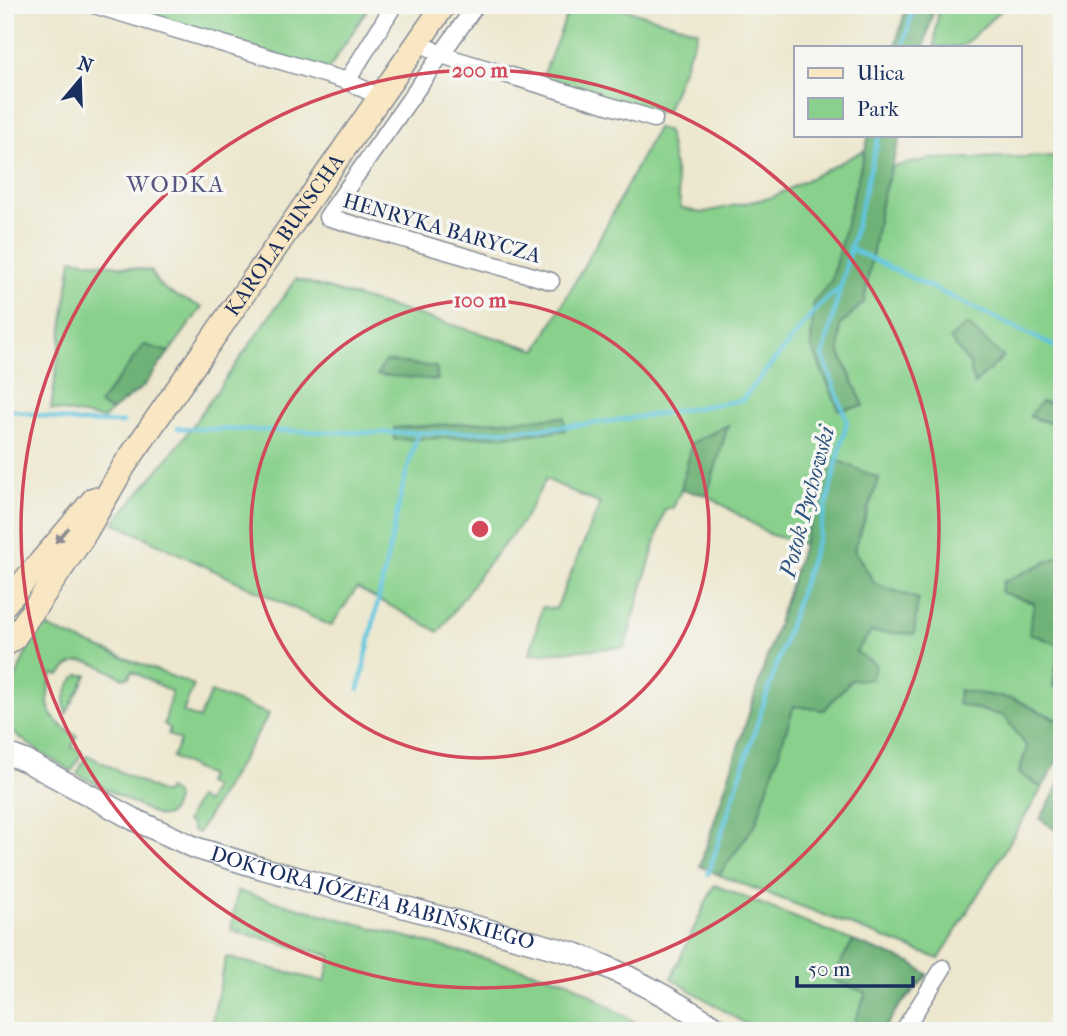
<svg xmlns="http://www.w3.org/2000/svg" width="1067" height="1036" font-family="'IM FELL French Canon',serif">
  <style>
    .green { fill: #88d08b; stroke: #528074; stroke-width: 2; fill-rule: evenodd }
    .forest { fill: #6eb277; stroke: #44706a; stroke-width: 2 }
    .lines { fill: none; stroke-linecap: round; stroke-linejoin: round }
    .stream { stroke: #62c6df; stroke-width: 4.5 }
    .minor-casing { stroke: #848b96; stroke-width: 19 }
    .tertiary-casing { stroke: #848b96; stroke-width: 24 }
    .secondary-casing { stroke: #848b96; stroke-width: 26 }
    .minor { stroke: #fff; stroke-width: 16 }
    .tertiary { stroke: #fff; stroke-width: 21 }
    .secondary { stroke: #f9e7c3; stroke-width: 23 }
    .oneway { fill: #8a8b90 }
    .ring { fill: none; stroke: #d1495b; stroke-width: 3.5 }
    .labels { text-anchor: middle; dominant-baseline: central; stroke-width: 7; stroke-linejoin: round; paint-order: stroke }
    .street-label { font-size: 21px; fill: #1b2f5e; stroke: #f6f6f2 }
    .neighbourhood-label { font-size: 23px; letter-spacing: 2px; fill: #585782; stroke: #f6f6f2 }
    .water-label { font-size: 23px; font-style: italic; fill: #2d557e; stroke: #f6f6f2 }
    .centre { fill: #d1495b; stroke: #f6f6f2; stroke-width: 3.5 }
    .ring-label { font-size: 21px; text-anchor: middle; font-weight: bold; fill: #d1495b; stroke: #f6f6f2; stroke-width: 7; stroke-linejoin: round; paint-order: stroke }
  </style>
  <rect width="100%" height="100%" fill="#f6f6f2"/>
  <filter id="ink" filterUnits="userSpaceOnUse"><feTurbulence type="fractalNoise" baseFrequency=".0143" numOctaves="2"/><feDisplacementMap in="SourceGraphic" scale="14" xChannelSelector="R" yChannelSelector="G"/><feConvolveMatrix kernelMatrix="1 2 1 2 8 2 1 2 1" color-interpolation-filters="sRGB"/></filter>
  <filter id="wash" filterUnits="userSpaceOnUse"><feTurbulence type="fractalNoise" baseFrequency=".00686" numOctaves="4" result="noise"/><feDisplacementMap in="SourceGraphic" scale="28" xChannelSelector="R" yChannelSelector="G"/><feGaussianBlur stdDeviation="1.57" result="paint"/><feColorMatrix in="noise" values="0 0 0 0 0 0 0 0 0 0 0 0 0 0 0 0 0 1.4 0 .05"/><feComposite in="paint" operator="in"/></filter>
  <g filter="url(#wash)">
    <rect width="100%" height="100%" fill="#ece7ce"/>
    <!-- green -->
    <g class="green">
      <path d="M117,5h253l-43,67z"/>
      <path d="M571,5h40l87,26 -32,81 -24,-1 -101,-30z"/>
      <path d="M939,5h62l4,1 -43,41h-28z"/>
      <path d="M657,128l11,4 13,76 20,5 72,-16 92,-47 -34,132 -17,20 -3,43 53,61 -24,-53v-28l24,-23 18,-104 10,-31 37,-8 133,-3 -6,36 6,6v206l-21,-2 -11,15 32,10v128l-59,27 -2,10 33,11 26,42 -7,41 9,4v32l-48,-23 -56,5 46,12 23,31 -8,26 23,15 -103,171 -220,-84 37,-52 38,-117 30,4 27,-30 5,-28 15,-20 47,-33 -43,-15 -21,-35 25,-70 -48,-20 -26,85 -34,-9 -64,-40 21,-69 -36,17 -11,47 -8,18 -8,1 -40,138 -95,7 12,-47 14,2 44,-105 -54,-25 -23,42 -43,53 -41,58 -82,-44 -26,38 -217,-103 64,-77 118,-167 241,71 68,-122zM1003,357l-29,27 -4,-19zM563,417l-169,22 1,-11z"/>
      <path d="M72,259l80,12c4,21 33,28 50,36l-33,45 -25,-7 -45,59 12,7 -7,8 -53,-10z"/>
      <path d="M38,624l156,61 -11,27 16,7 12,-27 58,22 -71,119 -6,-3 -1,-6 -5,-2 12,-24 8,5 8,-16 -8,-4 3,-7 -37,-19 8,-16 -12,-7 2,-5 -6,-5c4,-11 4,-22 8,-32l-40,-21 -3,6 -6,1c-23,-12 -44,-29 -63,-3l-8,-1c-9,31 -5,46 25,62l-5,11 10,5 -10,19 -31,-18 -36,-26v-36l11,-14z"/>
      <path d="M79,675h8l-21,39c-4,-12 1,-32 13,-39z"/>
      <path d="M87,755l77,39 4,-5 6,4 2,6c-2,10 -7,19 -18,17l-81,-42z"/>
      <path d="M714,885l139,56 -21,37 34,15 -13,33 8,5h-104l-86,-53z"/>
      <path d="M237,891l331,90 81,50h-439l16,-74 99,25 6,-26 -100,-26z"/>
    </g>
    <!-- forest -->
    <g class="forest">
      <path d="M907,5h28l-11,42h-29z"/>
      <path d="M869,135h32l-19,63 -18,104 -24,23v28l24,53 -25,4 -28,-65 3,-43 17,-21z"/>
      <path d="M967,324l36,33 -29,27 -4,-19 -20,-26z"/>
      <path d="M144,345l25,7 -25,34 -33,25 -12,-7z"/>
      <path d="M385,361l51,6 2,13 -61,-5z"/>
      <path d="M1041,402l21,2v23l-32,-11z"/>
      <path d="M564,417l1,13 -42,5 -129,5v-12z"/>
      <path d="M728,425l-21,70 -26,-5 11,-47z"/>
      <path d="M831,458l48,20 -25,72 21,34 43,15 -4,35 -43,-2 -15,20 20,13 -5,14 -20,1 -27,30 -30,-4 -38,117 -37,52 -19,-9z"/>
      <path d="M1062,555v135l-9,-4 7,-41 -31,-12 5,-30 -33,-11 2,-10z"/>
      <path d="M959,690l55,9 48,23v31l-20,35 -23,-15 8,-26 -23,-31 -46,-12z"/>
      <path d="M1062,780v54l-22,-15z"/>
      <path d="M853,941l58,22 17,12 -32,35 -13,21h-22l-8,-5 13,-33 -35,-14z"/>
    </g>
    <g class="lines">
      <!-- stream -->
      <g class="stream">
        <path d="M903,47l11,-42"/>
        <path d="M849,248l213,102"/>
        <path d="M5,409l73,13 45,1"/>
        <path d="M178,428c123,3 246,9 368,0 66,-5 131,-17 196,-28l76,-93 20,-18"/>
        <path d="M359,689l45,-208 14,-48"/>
        <path d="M708,874l111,-339 28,-114 -24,-65 56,-221"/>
      </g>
    </g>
  </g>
  <g filter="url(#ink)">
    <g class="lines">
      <!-- minor casing -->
      <g class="minor-casing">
        <g id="minor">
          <path d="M94,5l253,76 33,16"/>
          <path d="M476,5l-149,212 224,64"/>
          <path d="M418,41l23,14 213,64"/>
          <path d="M347,81l47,-76"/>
          <path d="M903,1031l40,-63"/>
        </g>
      </g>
      <!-- tertiary casing -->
      <g class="tertiary-casing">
        <g id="tertiary">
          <path id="s1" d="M5,753l21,8 107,58 63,29 65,20 315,86c52,20 99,46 145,77"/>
        </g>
      </g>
      <!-- secondary casing -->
      <g class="secondary-casing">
        <g id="secondary">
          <path d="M5,604l89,-105"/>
          <path id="s2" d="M5,645l9,-7 67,-98 43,-74 320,-461"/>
        </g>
      </g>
      <!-- minor -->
      <use href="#minor" class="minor"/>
      <!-- tertiary -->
      <use href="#tertiary" class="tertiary"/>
      <!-- secondary -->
      <use href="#secondary" class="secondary"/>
    </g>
    <!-- one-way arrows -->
    <defs><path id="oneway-solid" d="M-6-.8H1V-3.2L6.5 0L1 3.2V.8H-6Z" transform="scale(1.75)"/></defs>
    <use class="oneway" href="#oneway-solid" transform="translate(62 535) rotate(131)"/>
  </g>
  <!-- distance rings -->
  <g class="ring">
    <circle cx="480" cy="529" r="229"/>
    <circle cx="480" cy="529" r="459"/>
  </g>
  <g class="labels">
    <!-- street labels -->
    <g class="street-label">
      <text transform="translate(442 228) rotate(16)">HENRYKA BARYCZA</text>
      <text stroke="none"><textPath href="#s2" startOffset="497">KAROLA BUNSCHA</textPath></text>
      <text stroke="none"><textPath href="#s1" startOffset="397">DOKTORA JÓZEFA BABIŃSKIEGO</textPath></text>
    </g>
    <!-- neighbourhood labels -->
    <g class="neighbourhood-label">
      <text x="176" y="184">WODKA</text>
    </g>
    <!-- water labels -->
    <g class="water-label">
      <text transform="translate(807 502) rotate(-75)">Potok Pychowski</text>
    </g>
  </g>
  <circle cx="480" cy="529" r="10" class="centre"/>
  <g class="ring-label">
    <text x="480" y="77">200 m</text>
    <text x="480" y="307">100 m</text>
  </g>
  <!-- margin -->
  <rect width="1067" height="1036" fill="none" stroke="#f6f6f2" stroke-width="28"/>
  <!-- legend -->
  <rect x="794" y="46" width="228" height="91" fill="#f6f6f2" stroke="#9ea6b7" stroke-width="2"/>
  <rect x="808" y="68" width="35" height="10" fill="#f9e7c3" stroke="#9ea6b7" stroke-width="2"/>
  <text x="857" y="80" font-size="21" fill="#1b2f5e">Ulica</text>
  <rect x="808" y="98" width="35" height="21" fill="#88d08b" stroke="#9ea6b7" stroke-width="2"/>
  <text x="857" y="116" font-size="21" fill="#1b2f5e">Park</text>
  <!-- north arrow -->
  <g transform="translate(80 80) rotate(19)" stroke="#f6f6f2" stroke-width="5" paint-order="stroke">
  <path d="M0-5L12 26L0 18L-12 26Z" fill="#1b2f5e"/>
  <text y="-10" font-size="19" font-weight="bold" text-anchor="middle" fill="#1b2f5e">N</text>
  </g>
  <!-- scale -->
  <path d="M797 976v10h116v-10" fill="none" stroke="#1b2f5e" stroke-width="3.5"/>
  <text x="808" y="976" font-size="21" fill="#1b2f5e" stroke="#f6f6f2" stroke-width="5" paint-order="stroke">50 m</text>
</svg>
